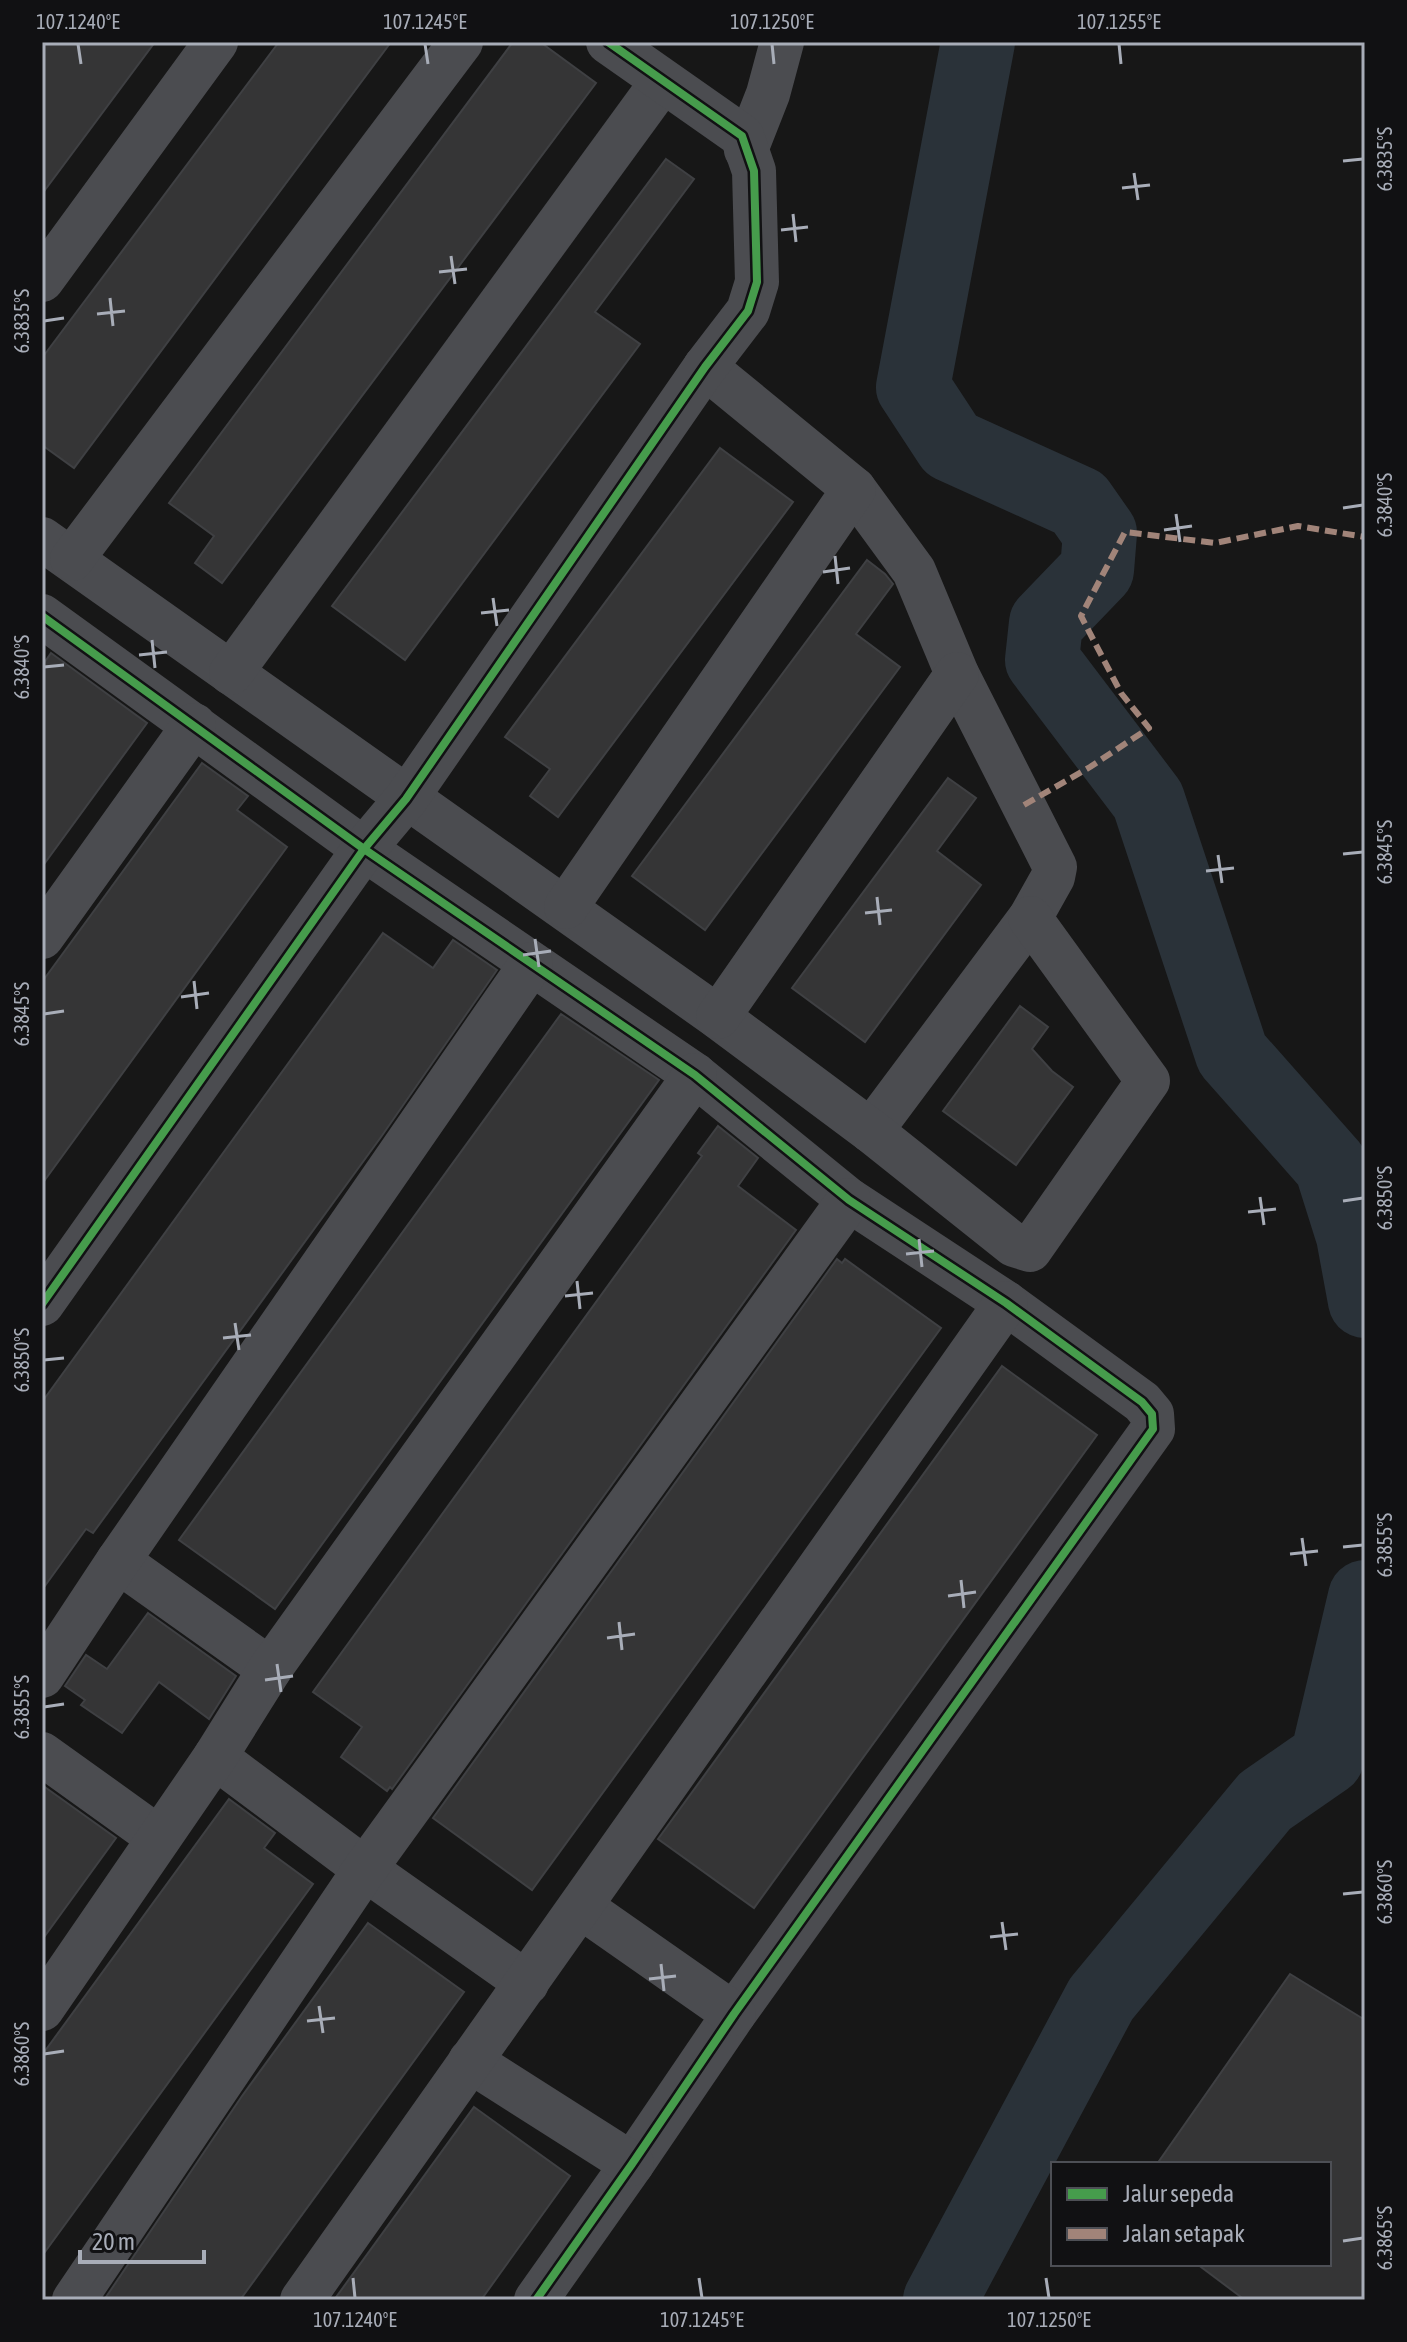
<svg xmlns="http://www.w3.org/2000/svg" width="1407" height="2342" font-family="'Asap Condensed',sans-serif">
  <style>
    .lines { fill: none; stroke-linecap: round; stroke-linejoin: round }
    .river { stroke: #2a3239; stroke-width: 74 }
    .building { fill: #353536; stroke: #3f4043; stroke-width: 2 }
    .minor { stroke: #4b4c50; stroke-width: 44 }
    .quiet { stroke: #a18479; stroke-width: 6; stroke-dasharray: 12 6; stroke-linecap: butt }
    .cycleway-casing { stroke: #111113; stroke-width: 13 }
    .cycleway { stroke: #469c4c; stroke-width: 8 }
    .ticks { fill: none; stroke: #a8adb8; stroke-width: 3 }
    .neatline { fill: none; stroke: #a8adb8; stroke-width: 3 }
    .ticks-label { font-size: 20px; text-anchor: middle; fill: #a8adb8 }
  </style>
  <rect width="100%" height="100%" fill="#171717"/>
  <g class="lines">
    <!-- river -->
    <g class="river">
      <path d="M978,42l-65,345 38,58 128,58 21,30 -3,37 -51,53 -4,37 106,140 84,254 99,112 22,70 12,65"/>
      <path d="M940,2300l161,-301 164,-198 62,-43 38,-161"/>
    </g>
  </g>
  <!-- building -->
  <g class="building">
    <path d="M42,42h113l-113,152z"/>
    <path d="M279,42h112l-317,426 -32,-23v-87z"/>
    <path d="M513,42h27l56,41 -374,500 -27,-20 19,-27 -45,-33z"/>
    <path d="M666,159l28,20 -99,133 45,32 -235,316 -73,-54z"/>
    <path d="M720,448l73,54 -235,315 -28,-21 20,-27 -45,-32z"/>
    <path d="M867,560l18,14 8,10 -37,50 44,33 -195,263 -73,-54z"/>
    <path d="M51,653l96,70 -105,144v-201z"/>
    <path d="M202,763l46,33 -11,14 50,37 -245,337v-202z"/>
    <path d="M948,778l28,20 -39,53 44,34 -116,157 -73,-54z"/>
    <path d="M383,933l50,35 20,-28 44,30 -116,167 -261,359 -27,37 -7,-4 -44,61v-188z"/>
    <path d="M1020,1006l28,21 -16,22 20,22 21,16 -57,78 -73,-54z"/>
    <path d="M561,1014l98,66 -384,529 -96,-69z"/>
    <path d="M718,1126l40,32 -20,28 58,44 -404,559 -2,-2 -3,4 -46,-34 21,-30 -49,-35 389,-536 -4,-3z"/>
    <path d="M837,1259l5,4 3,-4 96,69 -409,562 -99,-72z"/>
    <path d="M1002,1366l95,69 -343,473 -96,-69z"/>
    <path d="M148,1613l88,63 -27,43 -50,-37 -37,51 -41,-28 4,-5 -20,-14 21,-31 21,14z"/>
    <path d="M42,1785l74,53 -74,102z"/>
    <path d="M229,1799l46,34 -11,15 49,36 -271,372v-201z"/>
    <path d="M368,1923l96,69 -224,308h-136l138,-204z"/>
    <path d="M1290,1974l75,46v280h-120l-48,-36h132v-100h-172z"/>
    <path d="M474,2107l96,69 -89,124h-147z"/>
  </g>
  <g class="lines">
    <!-- minor -->
    <g class="minor">
      <path d="M746,150l22,-56 14,-52"/>
      <path d="M42,280l174,-238"/>
      <path d="M854,489l60,82 43,103 98,193 -2,10 -23,41 -159,213"/>
      <path d="M42,539l676,478 153,114 143,114 16,5 118,-169 -118,-163"/>
      <path d="M72,559l389,-517"/>
      <path d="M42,616l322,233 331,226 154,125 157,103 136,99 10,12 1,15 -419,585 -102,150 -96,136"/>
      <path d="M231,673l431,-591"/>
      <path d="M566,907l288,-418 -149,-122"/>
      <path d="M42,937l152,-212"/>
      <path d="M718,1017l239,-343"/>
      <path d="M42,1304l322,-455 42,-50 299,-432 43,-56 9,-29 -3,-111 -12,-35 -134,-94"/>
      <path d="M118,1561l152,108"/>
      <path d="M42,1676l76,-115 413,-597"/>
      <path d="M42,1754l117,84"/>
      <path d="M215,1757l150,112 162,114"/>
      <path d="M581,1907l153,107"/>
      <path d="M42,2009l173,-252 55,-88 425,-594"/>
      <path d="M470,2061l162,103"/>
      <path d="M74,2300l291,-431 484,-669"/>
      <path d="M302,2300l704,-997"/>
    </g>
    <!-- quiet -->
    <path class="quiet" d="M1024,805l66,-38 59,-39 -28,-35 -40,-77 44,-84 90,11 83,-17 67,11"/>
    <!-- cycleway casing -->
    <g class="cycleway-casing">
      <g id="cycleway">
        <path d="M42,616l322,233 331,226 154,125 157,103 136,99 10,12 1,15 -419,585 -102,150 -96,136"/>
        <path d="M42,1304l322,-455 42,-50 299,-432 43,-56 9,-29 -3,-111 -12,-35 -134,-94"/>
      </g>
    </g>
    <!-- cycleway -->
    <use href="#cycleway" class="cycleway"/>
  </g>
  <!-- ticks -->
  <path class="ticks" d="M78,44l3,20M425,44l3,20M772,44l2,20M1119,44l2,20M1343,161l20,-2M1134,173l4,27M1122,188l28,-3M793,214l3,28M781,230l27,-3M451,256l4,28M439,272l28,-3M110,298l3,28M97,314l28,-3M44,321l20,-3M1343,508l20,-3M1176,514l4,28M1164,530l28,-4M835,556l3,28M823,572l27,-4M493,598l4,28M481,613l28,-3M152,640l3,28M139,655l28,-3M44,667l20,-2M1343,854l20,-2M1218,855l4,28M1206,871l28,-3M877,897l3,28M865,913l27,-3M535,939l4,28M523,955l28,-4M194,981l3,28M181,997l28,-4M44,1014l20,-3M1260,1197l4,28M1343,1201l20,-3M1248,1212l28,-3M919,1239l3,28M906,1254l28,-3M577,1281l3,28M565,1296l28,-3M235,1323l4,27M223,1338l28,-3M44,1360l20,-2M1302,1538l4,28M1343,1547l20,-2M1290,1554l28,-3M961,1580l3,28M948,1596l28,-4M619,1622l3,28M607,1638l28,-4M277,1664l4,28M265,1680l28,-4M44,1707l20,-3M1343,1894l20,-2M1002,1922l4,28M990,1937l28,-3M661,1964l3,27M649,1979l27,-3M319,2006l4,27M307,2021l28,-3M44,2054l20,-3M1343,2241l20,-3M353,2278l2,20M699,2278l3,20M1046,2278l3,20"/>
  <!-- border -->
  <rect width="1407" height="2342" fill="none" stroke="#111113" stroke-width="88"/>
  <!-- legend -->
  <rect x="1051" y="2162" width="280" height="104" fill="#111113" stroke="#4d4f55" stroke-width="2"/>
  <rect x="1067" y="2188" width="40" height="12" fill="#469c4c" stroke="#4d4f55" stroke-width="2"/>
  <text x="1123" y="2202" font-size="24" fill="#a8adb8">Jalur sepeda</text>
  <rect x="1067" y="2228" width="40" height="12" fill="#a18479" stroke="#4d4f55" stroke-width="2"/>
  <text x="1123" y="2242" font-size="24" fill="#a8adb8">Jalan setapak</text>
  <!-- scale -->
  <path d="M80 2250v12h124v-12" fill="none" stroke="#a8adb8" stroke-width="4"/>
  <text x="92" y="2250" font-size="24" fill="#a8adb8" stroke="#111113" stroke-width="6" paint-order="stroke">20 m</text>
  <rect x="44" y="44" width="1319" height="2254" class="neatline"/>
  <g class="ticks-label">
    <text x="78" y="29">107.1240°E</text>
    <text x="425" y="29">107.1245°E</text>
    <text x="772" y="29">107.1250°E</text>
    <text x="1119" y="29">107.1255°E</text>
    <text transform="translate(1385 159) rotate(-90)" y="7">6.3835°S</text>
    <text transform="translate(22 321) rotate(-90)" y="7">6.3835°S</text>
    <text transform="translate(1385 505) rotate(-90)" y="7">6.3840°S</text>
    <text transform="translate(22 667) rotate(-90)" y="7">6.3840°S</text>
    <text transform="translate(1385 852) rotate(-90)" y="7">6.3845°S</text>
    <text transform="translate(22 1014) rotate(-90)" y="7">6.3845°S</text>
    <text transform="translate(1385 1198) rotate(-90)" y="7">6.3850°S</text>
    <text transform="translate(22 1360) rotate(-90)" y="7">6.3850°S</text>
    <text transform="translate(1385 1545) rotate(-90)" y="7">6.3855°S</text>
    <text transform="translate(22 1707) rotate(-90)" y="7">6.3855°S</text>
    <text transform="translate(1385 1892) rotate(-90)" y="7">6.3860°S</text>
    <text transform="translate(22 2054) rotate(-90)" y="7">6.3860°S</text>
    <text transform="translate(1385 2238) rotate(-90)" y="7">6.3865°S</text>
    <text x="355" y="2327">107.1240°E</text>
    <text x="702" y="2327">107.1245°E</text>
    <text x="1049" y="2327">107.1250°E</text>
  </g>
</svg>
